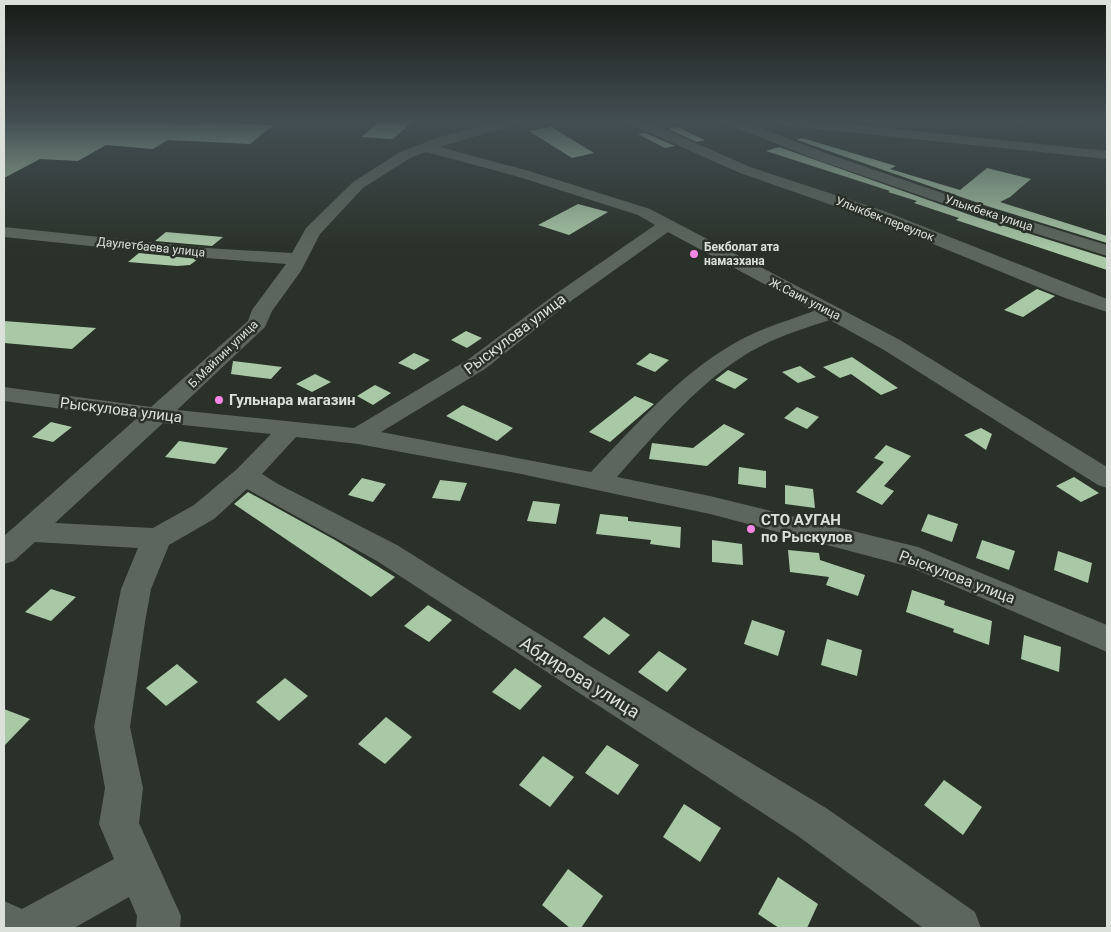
<svg xmlns="http://www.w3.org/2000/svg" width="1111" height="932" font-family="Roboto,sans-serif">
  <style>
    .building { fill: #a9c9a6 }
    .lines { fill: none; stroke-linecap: round; stroke-linejoin: round }
    .minor { fill: #5d665c; fill-rule: evenodd }
    .poi-dot { fill: #f987e8; stroke: #293128; stroke-width: 2 }
    .labels { text-anchor: middle; dominant-baseline: central; stroke-width: 5; stroke-linejoin: round; paint-order: stroke }
    .far-street-label { font-size: 12px; fill: #dbe0da; stroke: #293128 }
    .far-poi-label { font-size: 12px; font-weight: bold; fill: #dbe0da; stroke: #293128; text-anchor: start }
    .street-label { font-size: 15px; fill: #dbe0da; stroke: #293128 }
    .poi-label { font-size: 15px; font-weight: bold; fill: #dbe0da; stroke: #293128; text-anchor: start }
    .near-street-label { font-size: 18px; fill: #dbe0da; stroke: #293128 }
  </style>
  <rect width="100%" height="100%" fill="#293128"/>
  <!-- building -->
  <g class="building">
    <path d="M4,121h143l51,4 5,-3 71,3 -24,19 -82,-4 -15,9 -47,-4 -28,16 -38,-2 -36,19z"/>
    <path d="M380,121h33l-20,18 -32,-2z"/>
    <path d="M551,127l43,26 -22,5 -43,-27z"/>
    <path d="M677,127l28,13 -8,2 -29,-13z"/>
    <path d="M645,133l30,13 -10,2 -27,-14z"/>
    <path d="M802,138l94,28 -6,3 70,21 27,-22 44,11 -21,18 -10,5 107,34v7l-117,-36 -193,-67z"/>
    <path d="M779,147l197,70 131,41v12l-151,-50 3,-2 -45,-15 3,-2 -29,-9 2,-1 -124,-40z"/>
    <path d="M578,204l30,8 -39,23 -31,-10z"/>
    <path d="M166,232l57,5 -11,9 -57,-5z"/>
    <path d="M139,253l59,6 -8,6 -13,1 -49,-4z"/>
    <path d="M1037,289l18,7 -32,21 -19,-7z"/>
    <path d="M4,321l92,7 -24,21 -68,-6z"/>
    <path d="M466,331l16,7 -15,10 -16,-8z"/>
    <path d="M414,353l16,7 -16,10 -16,-7z"/>
    <path d="M650,353l19,7 -14,12 -19,-8z"/>
    <path d="M852,357l46,31 -17,7 -30,-21 -11,4 -17,-11z"/>
    <path d="M233,361l49,6 -11,12 -40,-5z"/>
    <path d="M800,366l16,11 -18,6 -16,-11z"/>
    <path d="M728,370l20,9 -13,10 -20,-9z"/>
    <path d="M315,374l16,8 -19,10 -16,-8z"/>
    <path d="M375,385l16,8 -18,12 -16,-9z"/>
    <path d="M635,396l19,8 -44,38 -21,-10z"/>
    <path d="M463,405l31,14 19,9 -16,13 -51,-25z"/>
    <path d="M797,407l22,10 -12,12 -23,-11z"/>
    <path d="M51,422l21,5 -19,15 -21,-5z"/>
    <path d="M724,424l21,10 -38,32 -58,-7 3,-16 41,5z"/>
    <path d="M981,428l11,6 -6,16 -22,-15z"/>
    <path d="M179,441l49,7 -13,16 -50,-7z"/>
    <path d="M886,445l25,11 -27,30 10,5 -12,14 -26,-13 28,-30 -10,-4z"/>
    <path d="M739,467l27,4v17l-28,-4z"/>
    <path d="M1074,477l25,16 -18,9 -25,-16z"/>
    <path d="M362,478l24,6 -13,18 -25,-7z"/>
    <path d="M440,480l27,3 -7,18 -28,-3z"/>
    <path d="M785,485l28,4 2,19 -30,-4z"/>
    <path d="M248,492l87,48 60,37 -24,20 -137,-93z"/>
    <path d="M533,501l27,3 -4,20 -29,-3z"/>
    <path d="M600,514l28,3v4l53,6 -1,21 -30,-4 1,-4 -55,-6z"/>
    <path d="M928,514l30,10 -6,18 -31,-11z"/>
    <path d="M712,540l30,4 1,21 -31,-3z"/>
    <path d="M982,540l33,11 -6,19 -33,-12z"/>
    <path d="M788,550l31,3 1,7 45,15 -7,21 -32,-11 3,-8 -39,-5z"/>
    <path d="M1058,551l34,12 -4,20 -34,-13z"/>
    <path d="M51,589l25,8 -25,24 -26,-9z"/>
    <path d="M912,590l33,11 -1,4 48,16 -3,24 -36,-13 1,-3 -48,-17z"/>
    <path d="M428,605l24,15 -23,22 -25,-16z"/>
    <path d="M604,617l26,18 -21,20 -26,-18z"/>
    <path d="M752,620l33,11 -7,25 -34,-12z"/>
    <path d="M1024,635l37,12 -2,25 -38,-13z"/>
    <path d="M827,639l35,11 -5,26 -36,-11z"/>
    <path d="M659,651l28,18 -20,23 -29,-20z"/>
    <path d="M177,664l21,18 -32,24 -20,-18z"/>
    <path d="M515,668l27,18 -22,24 -28,-18z"/>
    <path d="M285,678l23,18 -29,25 -23,-19z"/>
    <path d="M4,709l26,10 -26,27z"/>
    <path d="M386,717l26,20 -27,27 -27,-20z"/>
    <path d="M607,745l32,20 -21,30 -33,-22z"/>
    <path d="M543,756l31,21 -24,30 -31,-22z"/>
    <path d="M944,780l38,27 -19,28 -39,-30z"/>
    <path d="M684,804l37,24 -21,34 -37,-25z"/>
    <path d="M568,869l35,27 -22,32h-11l-28,-23z"/>
    <path d="M778,877l40,27 -11,24h-28l-21,-14z"/>
  </g>
  <g class="lines">
    <!-- minor -->
    <g class="minor">
      <path d="M496,121h21l-1,3 -76,23 89,24 121,38 250,131 207,127v21l-9,-3 -214,-135 -54,-30c-28,9 -57,18 -82,33 -52,32 -91,79 -131,124l93,19 208,51 189,78v27l-197,-85 -200,-53 -189,-40 -163,-30 -62,-7 -34,37 16,10 119,61 198,124 231,139 149,104 6,16h-58l-125,-92 -421,-275 -130,-72 -33,30 -45,26 -18,44 -6,33 -15,105 13,61 -4,35 42,93 -1,12h-44l1,-12 -8,-19 -55,31h-70v-27l18,8 92,-50 -15,-35 6,-36 -11,-61 27,-138 17,-41 -103,-6 -21,19 -10,3v-28l132,-117 -132,-18v-14l147,20 97,-86 4,-11 34,-46 -80,-6 -202,-21v-10l202,21 86,5 14,-25 47,-46 47,-30 37,-14zM426,152l93,25 119,38 17,10 -98,68 -88,66 -115,69 -177,-18 88,-83 7,-16 29,-40 19,-37 43,-46 47,-30zM668,232l146,79c-27,10 -56,18 -81,33 -55,32 -98,82 -142,128l-210,-40 104,-63 86,-68zM163,423l108,11 -34,35 -43,36 -41,23 -98,-5z"/>
      <path d="M629,121h17l104,46 134,44 223,88v13l-42,-14 -193,-79 -132,-46 -110,-49z"/>
      <path d="M725,121h18l85,33 161,55 118,36v11l-130,-41 -159,-55 -92,-36z"/>
      <path d="M774,121h45l288,30v8l-327,-34z"/>
    </g>
  </g>
  <!-- sky -->
  <linearGradient id="sky" x2="0" y2="1"><stop stop-color="#171b16"/><stop offset="0.48" stop-color="#434e53"/><stop offset="1" stop-color="#434e53" stop-opacity="0"/></linearGradient>
  <rect width="1111" height="252" fill="url(#sky)"/>
  <!-- markers -->
  <g class="poi-dot">
    <circle cx="694" cy="254" r="5"/>
    <circle cx="219" cy="400" r="5"/>
    <circle cx="751" cy="529" r="5"/>
  </g>
  <g class="labels">
    <!-- far-street labels -->
    <g class="far-street-label">
      <text transform="translate(989 213) rotate(18)">Улыкбека улица</text>
      <text transform="translate(885 219) rotate(21)">Улыкбек переулок</text>
      <text transform="translate(151 247) rotate(6)">Даулетбаева улица</text>
      <text transform="translate(805 299) rotate(27)">Ж.Саин улица</text>
      <text transform="translate(223 354) rotate(-44)">Б.Майлин улица</text>
    </g>
    <!-- far-poi labels -->
    <g class="far-poi-label">
      <text x="704" y="247">Бекболат ата<tspan x="704" dy="14">намазхана</tspan></text>
    </g>
    <!-- street labels -->
    <g class="street-label">
      <text transform="translate(515 334) rotate(-37)">Рыскулова улица</text>
      <text transform="translate(121 410) rotate(7)">Рыскулова улица</text>
      <text transform="translate(957 577) rotate(21)">Рыскулова улица</text>
    </g>
    <!-- poi labels -->
    <g class="poi-label">
      <text x="229" y="400">Гульнара магазин</text>
      <text x="761" y="520">СТО АУГАН<tspan x="761" dy="17">по Рыскулов</tspan></text>
    </g>
    <!-- near-street labels -->
    <g class="near-street-label">
      <text transform="translate(580 677) rotate(32)">Абдирова улица</text>
    </g>
  </g>
  <!-- border -->
  <rect width="1111" height="932" fill="none" stroke="#dbe0da" stroke-width="10"/>
</svg>
